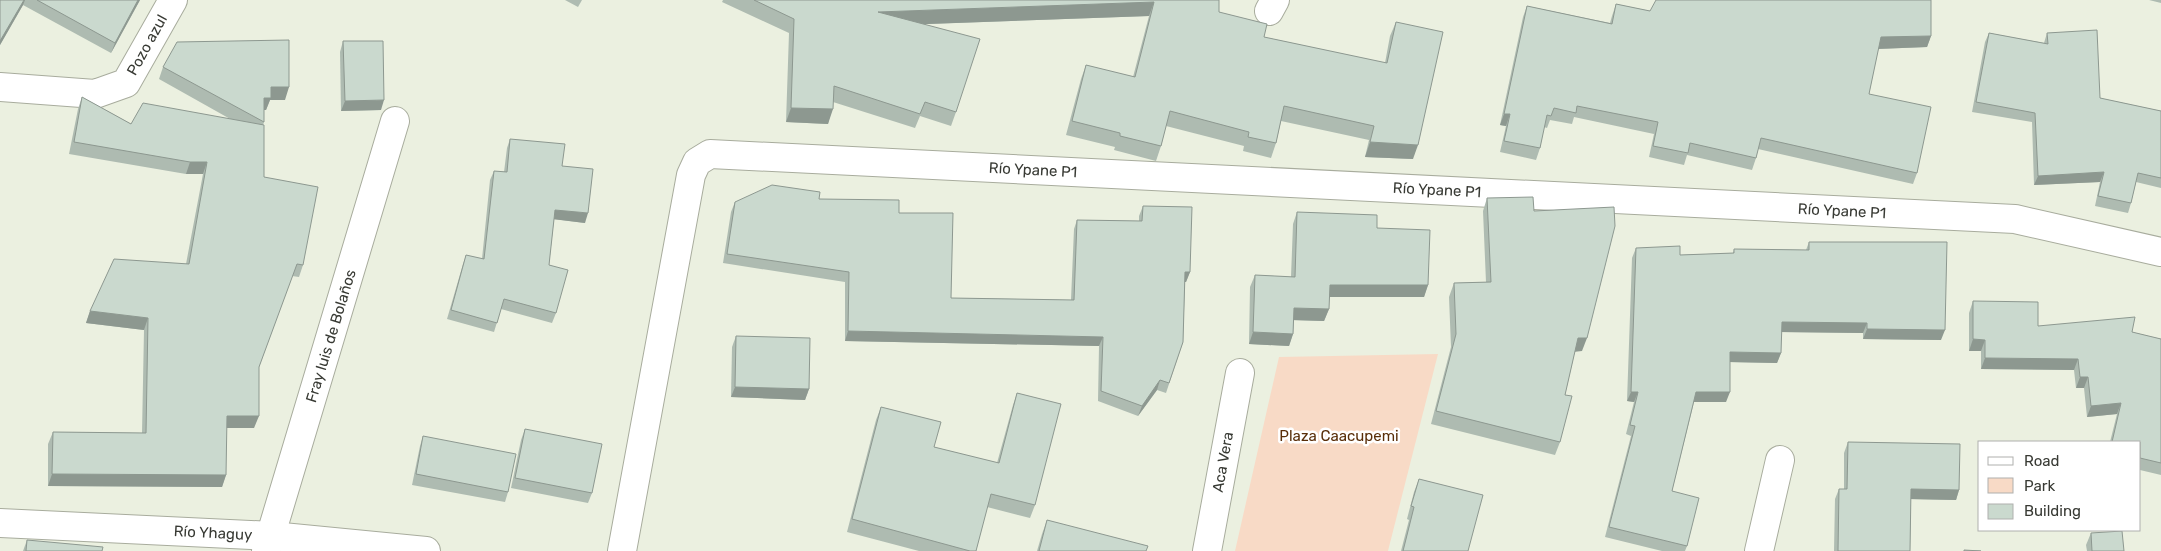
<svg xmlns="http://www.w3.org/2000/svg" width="2161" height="551" font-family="Rubik,sans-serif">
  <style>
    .green { fill: #f8dac6 }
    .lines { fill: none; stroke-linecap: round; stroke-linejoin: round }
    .minor-casing { stroke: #a8ac9d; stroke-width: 30 }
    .minor { stroke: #fff; stroke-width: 28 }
    .wall { fill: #aebbb1 }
    .shaded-wall { fill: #8d9890 }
    .building { fill: #cad9ce; stroke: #8d9890 }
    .labels { text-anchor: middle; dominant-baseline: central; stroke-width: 5; stroke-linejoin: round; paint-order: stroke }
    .street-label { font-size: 15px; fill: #383a34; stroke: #fff }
    .park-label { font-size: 15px; fill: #592e09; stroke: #fff }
  </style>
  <rect width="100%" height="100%" fill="#ebf0e0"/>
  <!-- green -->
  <path class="green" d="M1438,354l-50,197h-153l44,-194z"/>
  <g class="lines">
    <!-- minor casing -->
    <g class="minor-casing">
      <g id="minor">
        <path d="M1269,11l6,-11"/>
        <path d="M0,87l95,7 31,-11 47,-83"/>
        <path d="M0,523l272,13 154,15"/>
        <path d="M266,551l129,-430"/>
        <path d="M622,551l69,-376 6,-13 13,-8 1305,65 146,33"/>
        <path d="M1207,551l33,-178"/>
        <path d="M1759,551l21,-91"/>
      </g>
    </g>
    <!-- minor -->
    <use href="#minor" class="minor"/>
  </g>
  <!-- wall -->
  <g class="wall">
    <path d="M0,0h140l-29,53 -88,-48 -23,40z"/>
    <path d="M565,0h17l-4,7z"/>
    <path d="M723,0h496v12l45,25 121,26 5,-27 6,-14 17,137 -48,-2 4,-17 -88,-19 -5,22 -5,15 -28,-7 1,-5 -78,-20 -5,20 -5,15 -42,-11 1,-3 -49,-12 15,-56 5,-14 47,12 16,-61 -224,8 31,88 -5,14 -31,-10 -5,12 -82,-26 -5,22 -42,-2 3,-89 -67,-31z"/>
    <path d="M2149,0h12v3z"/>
    <path d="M1616,4l34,7 281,25 -4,11 -49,2 -9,45 48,79 -4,11 -155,-35 -2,9 -4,12 -65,-15 -3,10 -35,-8 5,-23 -80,-17 -2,7 -22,-4 -3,8 -3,-1 -4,21 -4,12 -36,-8 6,-26 -6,-1 23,-108 4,-11 83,17 2,-7z"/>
    <path d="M1989,33l55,10 3,-10 53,65 61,13v77l-25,-6 -5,21 -3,10 -33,-7 5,-24 -66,3 -2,-63 -60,-10 13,-70z"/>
    <path d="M343,41l38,69 -40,1 -1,-59z"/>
    <path d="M163,67l122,33h-15l-4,10h-2v12l-1,3 1,52 39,88 -4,12 -7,-1 -33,91 -5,61h-28v47l-4,12 -174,-1v-42l5,-12 89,1 2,-103 -58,-7 4,-12 96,-47 17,-90h-17l-117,-20 9,-45 4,-12 49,27 101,-4 -73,-41z"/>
    <path d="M510,139l52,27 23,57 -31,-4 -5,46 7,48 -4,10 -51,-14 -7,23 -47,-13 16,-55 3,-9 16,4 8,-79 4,-9 10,1 3,-24z"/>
    <path d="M1487,198l47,13 48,140h-7l-10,44 -5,47 -5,13 -124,-31 20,-77 -2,-50 5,-14 32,-1 -3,-71z"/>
    <path d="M819,199l80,14 52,85 120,2 3,-71 3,-9 62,1v-5l4,-10 47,66 -4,10h-1l-2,60 -17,51 -9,-3 -19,26 -40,-15 1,-55 -254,-5v-59l-122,-19 8,-51 4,-10z"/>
    <path d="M1297,212l80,16 51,57 -4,12h-95v12l-5,12 -30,-1 -1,14 -4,12 -40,-2 1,-57 5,-12 36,2 2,-53z"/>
    <path d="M1809,242l132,98 -78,-1v-6l-82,-1v21l-4,10 -47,-1 -4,40h-32l-22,89 15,55 -2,5h-23l-57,-14 26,-101 -5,-2 8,-32 -7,-1 5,-143 4,-10 44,7 53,-2 1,-4 72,1z"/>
    <path d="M1973,301l65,25 94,6 29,7v136l-21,-5v-28h-30l7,-28 -30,3 -3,-29h-8l-2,-18 -93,-1v-18h-12v-38z"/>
    <path d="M736,336l73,53 -4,11 -74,-3 1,-50z"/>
    <path d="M1017,393l18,112 -5,13 -43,-11 -11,44h-57l-72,-19 29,-112 5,-13 53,40 63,16 16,-58z"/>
    <path d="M525,429l67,64 -4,10 -77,-15 10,-48z"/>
    <path d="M423,436l85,56 -3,10 -93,-17 8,-39z"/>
    <path d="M1848,442l111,48 -3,10 -45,-1 -1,52h-76l1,-52 4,-10h5v-36z"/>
    <path d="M1419,479l49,72h-67l8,-31 -2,-1 7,-27z"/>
    <path d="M1047,520l99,31h-109l5,-17z"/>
    <path d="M2091,533l33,18h-37l-1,-6z"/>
    <path d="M27,540l75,11h-79z"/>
  </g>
  <!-- shaded-wall -->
  <g class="shaded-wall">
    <path d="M24,0h1l-2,5 -23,40v-4z"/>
    <path d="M138,0h2l-29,53 4,-10z"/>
    <path d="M1154,2l-5,14 -276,10 5,-14z"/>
    <path d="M1931,36l-4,11 -51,2 5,-12z"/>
    <path d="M271,87h18l-4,13h-15l-4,10h-6l4,-12z"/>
    <path d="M384,100l-3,10 -40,1 4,-10z"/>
    <path d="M791,108l42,1 -5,15 -42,-2z"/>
    <path d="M1504,114h6l-4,12 -6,-1z"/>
    <path d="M1370,142l48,3 -5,14 -48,-2z"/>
    <path d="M190,162h17l-4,12h-17z"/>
    <path d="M2104,172l-4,10 -66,3 4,-9z"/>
    <path d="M555,210l33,3 -3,10 -33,-4z"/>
    <path d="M1185,272h5l-4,10h-4z"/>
    <path d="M1330,285h98l-4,12h-99z"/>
    <path d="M1294,308l35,1 -5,12 -34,-1z"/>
    <path d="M90,311l58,7 -4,12 -58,-7z"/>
    <path d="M1782,322l85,1 -4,10 -85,-1z"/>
    <path d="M1867,329l78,1 -4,10 -78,-1z"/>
    <path d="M848,331l255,6 -4,9 -254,-5z"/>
    <path d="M1253,332l40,2 -4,12 -40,-2z"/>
    <path d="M1578,338h9l-5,13 -9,1z"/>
    <path d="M1973,339l12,1 -4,11h-12z"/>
    <path d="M1730,352l51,1 -4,10 -50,-1z"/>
    <path d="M1985,358l93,1 -4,11 -93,-1z"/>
    <path d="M2080,377h8l-4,11h-8z"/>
    <path d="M1160,380l-3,10 -19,26 4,-10z"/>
    <path d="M735,387l74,2 -4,11 -74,-3z"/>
    <path d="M1631,392h7l-4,10 -7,-1z"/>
    <path d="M1696,392h34l-4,10h-33z"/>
    <path d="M2121,403l-4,11 -30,3 4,-11z"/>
    <path d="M227,416h32l-5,12h-32z"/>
    <path d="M52,474l174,1 -4,12 -174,-1z"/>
    <path d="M1911,489l48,1 -3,10 -49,-1z"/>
  </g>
  <!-- building -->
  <g class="building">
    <path d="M0,0h24l-24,41z"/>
    <path d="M37,0h101l-23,43z"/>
    <path d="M754,0h465v12l48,12 -3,13 123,26 9,-41 47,10 -25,113 -48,-3 4,-16 -90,-20 -8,37 -28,-6 1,-5 -79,-21 -9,35 -41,-10v-3l-48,-12 14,-56 49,12 19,-75 -276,10 102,27 -24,73 -31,-10 -5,12 -86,-28 -1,23 -42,-1 3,-89z"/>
    <path d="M1656,0h275v36l-50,1 -12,57 62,13 -14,66 -156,-35 -5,20 -66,-15 -2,10 -35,-7 5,-24 -81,-16 -1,7 -22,-5 -3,8 -4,-1 -7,33 -36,-7 6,-27h-6l23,-108 85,18 4,-20 34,7z"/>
    <path d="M2097,30l3,68 61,13v67l-23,-5 -7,30 -33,-7 6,-24 -66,4 -3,-63 -59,-11 13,-69 59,11 -1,-11z"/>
    <path d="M289,40v47h-18v11h-7v24l-101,-55 14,-25z"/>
    <path d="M343,41h40l1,59 -39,1z"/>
    <path d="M82,97l49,27 12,-21 121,22v52l54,10 -15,78 -6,-1 -38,103v49h-32l-1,59 -174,-1 1,-42 93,1 2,-115 -58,-7 24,-52 75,5 18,-102h-17l-116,-20z"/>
    <path d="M510,139l55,5 -3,22 31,3 -5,44 -33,-3 -6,55 19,5 -12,43 -52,-14 -7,24 -46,-13 15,-55 18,4 10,-88 13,1z"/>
    <path d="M772,185l48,7 -1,7 80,1v13h54l-2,85 123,2 3,-80 65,1 1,-15 49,1 -2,65h-5l-2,70 -14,41 -9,-3 -18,26 -41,-15 2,-54 -255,-6 1,-59 -122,-18 8,-52z"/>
    <path d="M1533,197l1,14 80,-4 1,19 -28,112h-9l-13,57 7,1 -12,46 -124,-31 20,-77 -2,-51 37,-1 -4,-84z"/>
    <path d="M1297,212l80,3v13l53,2 -2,55h-98l-1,24 -35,-1 -1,26 -40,-2 2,-57 40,2z"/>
    <path d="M1809,242h138l-2,88 -78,-1v-6l-85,-1 -1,31 -51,-1v40h-34l-24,99 27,7 -12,48 -78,-19 26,-101 -5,-1 8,-33h-7l5,-144 44,-2v9l54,-2v-4l75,1z"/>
    <path d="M1973,301l65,1v24l97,-9 -3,15 29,7v124l-21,-5v-16h-28l9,-39 -30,3 -3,-29h-8l-2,-18 -93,-1v-18l-12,-1z"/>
    <path d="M736,336l74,2 -1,51 -74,-2z"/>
    <path d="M1017,393l44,11 -26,101 -44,-11 -15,57h-6l-118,-32 29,-112 60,15 -7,25 65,16z"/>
    <path d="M525,429l77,15 -10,49 -77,-15z"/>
    <path d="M423,436l93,18 -8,38 -92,-18z"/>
    <path d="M1848,442l112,2 -1,46 -48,-1 -1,62h-72l1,-62h8z"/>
    <path d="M1419,479l64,16 -15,56h-65l11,-44 -3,-1z"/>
    <path d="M1047,520l101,26 -2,5h-107z"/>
    <path d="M2122,531l2,20h-32l-1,-18z"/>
    <path d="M27,540l76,7 -1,4h-76z"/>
    <path d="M1964,550l17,1h-17z"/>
  </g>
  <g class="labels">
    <!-- street labels -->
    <g class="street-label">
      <text transform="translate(147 45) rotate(-61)">Pozo azul</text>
      <text transform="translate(1033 170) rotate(3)">Río Ypane P1</text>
      <text transform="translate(1437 190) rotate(3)">Río Ypane P1</text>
      <text transform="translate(1842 211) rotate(3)">Río Ypane P1</text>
      <text transform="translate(331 336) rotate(-73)">Fray luis de Bolaños</text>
      <text transform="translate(1223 462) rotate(-80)">Aca Vera</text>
      <text transform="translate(213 533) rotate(3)">Río Yhaguy</text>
    </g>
    <!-- park labels -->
    <g class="park-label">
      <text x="1339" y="436">Plaza Caacupemi</text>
    </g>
  </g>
  <!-- legend -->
  <rect x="1978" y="441" width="162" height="90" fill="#ffffff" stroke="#afb0ae"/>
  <rect x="1988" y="457" width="25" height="8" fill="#ffffff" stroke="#afb0ae"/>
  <text x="2024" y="466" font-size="15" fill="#383a34">Road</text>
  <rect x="1988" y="478" width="25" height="15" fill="#f8dac6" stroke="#afb0ae"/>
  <text x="2024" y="491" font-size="15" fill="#383a34">Park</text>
  <rect x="1988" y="504" width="25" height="15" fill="#cad9ce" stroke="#afb0ae"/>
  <text x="2024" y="516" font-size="15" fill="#383a34">Building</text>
</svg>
